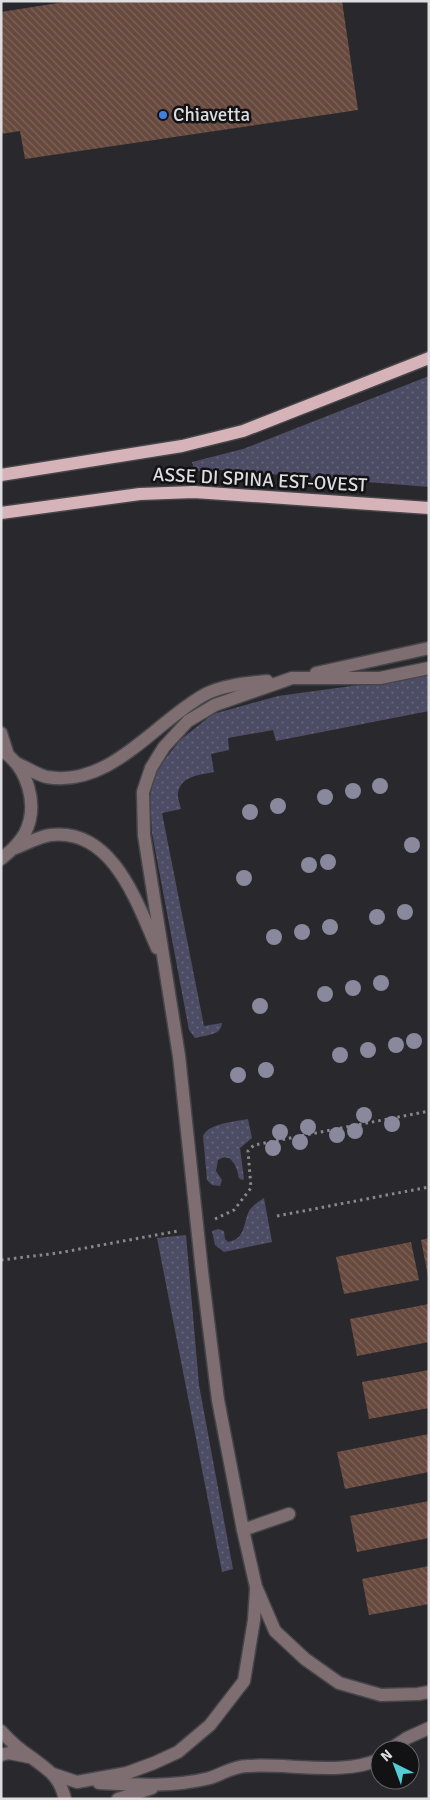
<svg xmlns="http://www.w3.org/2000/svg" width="430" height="1800" font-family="Signika,sans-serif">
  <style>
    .grass { fill: url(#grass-dots) }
    .building { fill: url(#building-back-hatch) }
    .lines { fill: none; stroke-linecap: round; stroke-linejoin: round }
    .minor-casing { stroke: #46464a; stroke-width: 15 }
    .major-casing { stroke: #46464a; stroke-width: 15 }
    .path { stroke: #89898c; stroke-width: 3; stroke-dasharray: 2.5 4; stroke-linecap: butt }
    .minor { stroke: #7e6e71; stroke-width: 12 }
    .major { stroke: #d5b3b8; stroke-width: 12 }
    .tree { fill: #89889c }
    .shop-dot { fill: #3f7fe0; stroke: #121214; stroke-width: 2 }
    .labels { text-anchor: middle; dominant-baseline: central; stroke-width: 5; stroke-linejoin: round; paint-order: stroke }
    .poi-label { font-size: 19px; fill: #dedee1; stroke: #121214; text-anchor: start }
    .street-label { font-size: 19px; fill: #dedee1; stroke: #121214 }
  </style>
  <defs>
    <pattern id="grass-dots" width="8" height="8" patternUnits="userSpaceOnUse" patternTransform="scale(1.25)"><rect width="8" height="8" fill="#4d4c65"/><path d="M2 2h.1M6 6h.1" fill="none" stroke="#66657b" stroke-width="1.8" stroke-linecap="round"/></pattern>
    <pattern id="building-back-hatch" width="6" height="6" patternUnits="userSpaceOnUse" patternTransform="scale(1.25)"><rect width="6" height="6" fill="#67493e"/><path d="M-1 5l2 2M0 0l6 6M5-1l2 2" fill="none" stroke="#7c635a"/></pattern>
  </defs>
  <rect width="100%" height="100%" fill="#29292d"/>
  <!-- grass -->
  <g class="grass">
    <path d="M429,376v111l-208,-17 -26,1 -3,-9 51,-13z"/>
    <path d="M429,670v41l-153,30 -3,-11 -45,8 1,12 -18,4 3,18c-13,3 -33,3 -36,21 -1,4 2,11 3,16l-19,4 42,213 18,-3c-1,13 -16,12 -27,15l-6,-8 -37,-197 -2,-36 3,-15 6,-15 21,-27 33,-26 65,-18 103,-14z"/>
    <path d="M248,1119l4,19 -12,10 4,31 -2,1 -3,-2c-2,-10 -7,-27 -21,-18l-2,11 6,9 -2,6 -8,-1 -5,-5 -4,-44c6,-13 31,-14 45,-17z"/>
    <path d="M264,1198l8,44 -48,10 -9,-7 -3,-14 6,-2 6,2 1,8 3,3c18,-3 15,-19 21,-31 3,-5 10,-10 15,-13z"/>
    <path d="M186,1235l13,150 34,184 -11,3 -65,-334z"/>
  </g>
  <!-- building -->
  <g class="building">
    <path d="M71,1h271l16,109 -333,49 -5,-28 -19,3v-122z"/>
    <path d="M429,1238v37l-1,1 -7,-36z"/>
    <path d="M411,1242l8,38 -75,14 -8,-37z"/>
    <path d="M429,1304v38l-72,14 -7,-37z"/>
    <path d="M429,1370v38l-60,11 -7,-37z"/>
    <path d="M429,1434v38l-84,17 -8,-37z"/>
    <path d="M429,1501v37l-72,14 -7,-36z"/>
    <path d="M429,1566v38l-60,11 -7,-36z"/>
  </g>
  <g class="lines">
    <!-- minor casing -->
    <g class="minor-casing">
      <g id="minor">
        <path d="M429,668l-49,10h-88l-77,27 -27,16 -24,26 -13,21 -8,24 1,43 35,221 23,216 16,128 25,130 13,57 19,44 30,28 34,24 42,12 37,-1 11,-2"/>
        <path d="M316,673l113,-25"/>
        <path d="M1,733l7,22"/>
        <path d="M1,750c27,17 38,55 24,83 -6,11 -14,18 -24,26"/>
        <path d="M16,763c10,4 21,12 31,14 63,11 108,-55 157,-82 17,-10 44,-12 63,-14"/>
        <path d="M15,848c11,-4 25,-12 36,-13 62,-7 86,68 106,113"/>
        <path d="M243,1530l46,-16"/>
        <path d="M1,1731c9,10 19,19 30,26 18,14 28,18 34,42"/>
        <path d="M389,1750l18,-12 22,-10"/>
        <path d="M1,1755l8,-2 20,4"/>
        <path d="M53,1774l24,8 50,-9 27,-10 24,-11 32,-27 34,-44 10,-61 2,-30"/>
        <path d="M99,1783c37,2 76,4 111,-5 12,-4 24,-12 37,-12 40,-3 98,10 133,-7"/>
        <path d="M118,1799l34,-11"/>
      </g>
    </g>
    <!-- major casing -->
    <g class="major-casing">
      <g id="major">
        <path d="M1,475l181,-29 61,-15 186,-73"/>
        <path d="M1,513l139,-19 54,-2 235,16"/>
      </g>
    </g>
    <!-- path -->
    <g class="path">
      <path d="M277,1216l152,-29"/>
      <path d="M215,1219l19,-9 17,-22 -3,-37 6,-6 175,-34"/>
      <path d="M1,1260l57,-7 120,-22"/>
    </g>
    <!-- minor -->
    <use href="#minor" class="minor"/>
    <!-- major -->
    <use href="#major" class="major"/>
  </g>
  <!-- trees -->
  <g class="tree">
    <circle cx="380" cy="786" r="8"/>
    <circle cx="353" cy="791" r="8"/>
    <circle cx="325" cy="797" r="8"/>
    <circle cx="278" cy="806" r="8"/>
    <circle cx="250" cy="812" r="8"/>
    <circle cx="412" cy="845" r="8"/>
    <circle cx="328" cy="862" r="8"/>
    <circle cx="309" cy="865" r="8"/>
    <circle cx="244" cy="878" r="8"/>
    <circle cx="405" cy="912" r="8"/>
    <circle cx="377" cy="917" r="8"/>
    <circle cx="330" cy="927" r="8"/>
    <circle cx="302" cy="932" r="8"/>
    <circle cx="274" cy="937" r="8"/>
    <circle cx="381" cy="983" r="8"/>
    <circle cx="353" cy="988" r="8"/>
    <circle cx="325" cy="994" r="8"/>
    <circle cx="260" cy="1006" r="8"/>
    <circle cx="414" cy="1041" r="8"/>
    <circle cx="396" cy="1045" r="8"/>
    <circle cx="368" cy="1050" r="8"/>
    <circle cx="340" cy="1055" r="8"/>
    <circle cx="266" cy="1070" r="8"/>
    <circle cx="238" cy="1075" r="8"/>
    <circle cx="364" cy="1115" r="8"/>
    <circle cx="392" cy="1124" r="8"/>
    <circle cx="308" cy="1127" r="8"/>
    <circle cx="355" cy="1131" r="8"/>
    <circle cx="280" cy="1132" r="8"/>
    <circle cx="337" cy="1135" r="8"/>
    <circle cx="300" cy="1142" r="8"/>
    <circle cx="273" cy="1148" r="8"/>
  </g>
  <!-- markers -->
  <circle class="shop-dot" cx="163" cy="115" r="5"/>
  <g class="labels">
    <!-- poi labels -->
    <g class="poi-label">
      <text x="173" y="115">Chiavetta</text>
    </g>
    <!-- street labels -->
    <g class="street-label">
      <text transform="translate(260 480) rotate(3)">ASSE DI SPINA EST-OVEST</text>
    </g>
  </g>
  <!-- border -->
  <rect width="430" height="1800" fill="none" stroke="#dedee1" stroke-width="5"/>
  <!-- north arrow -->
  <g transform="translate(395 1765) rotate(318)"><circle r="24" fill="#121214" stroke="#646466"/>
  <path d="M0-4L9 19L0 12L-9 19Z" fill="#52ccd5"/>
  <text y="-8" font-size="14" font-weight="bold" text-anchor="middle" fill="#dedee1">N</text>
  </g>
</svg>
